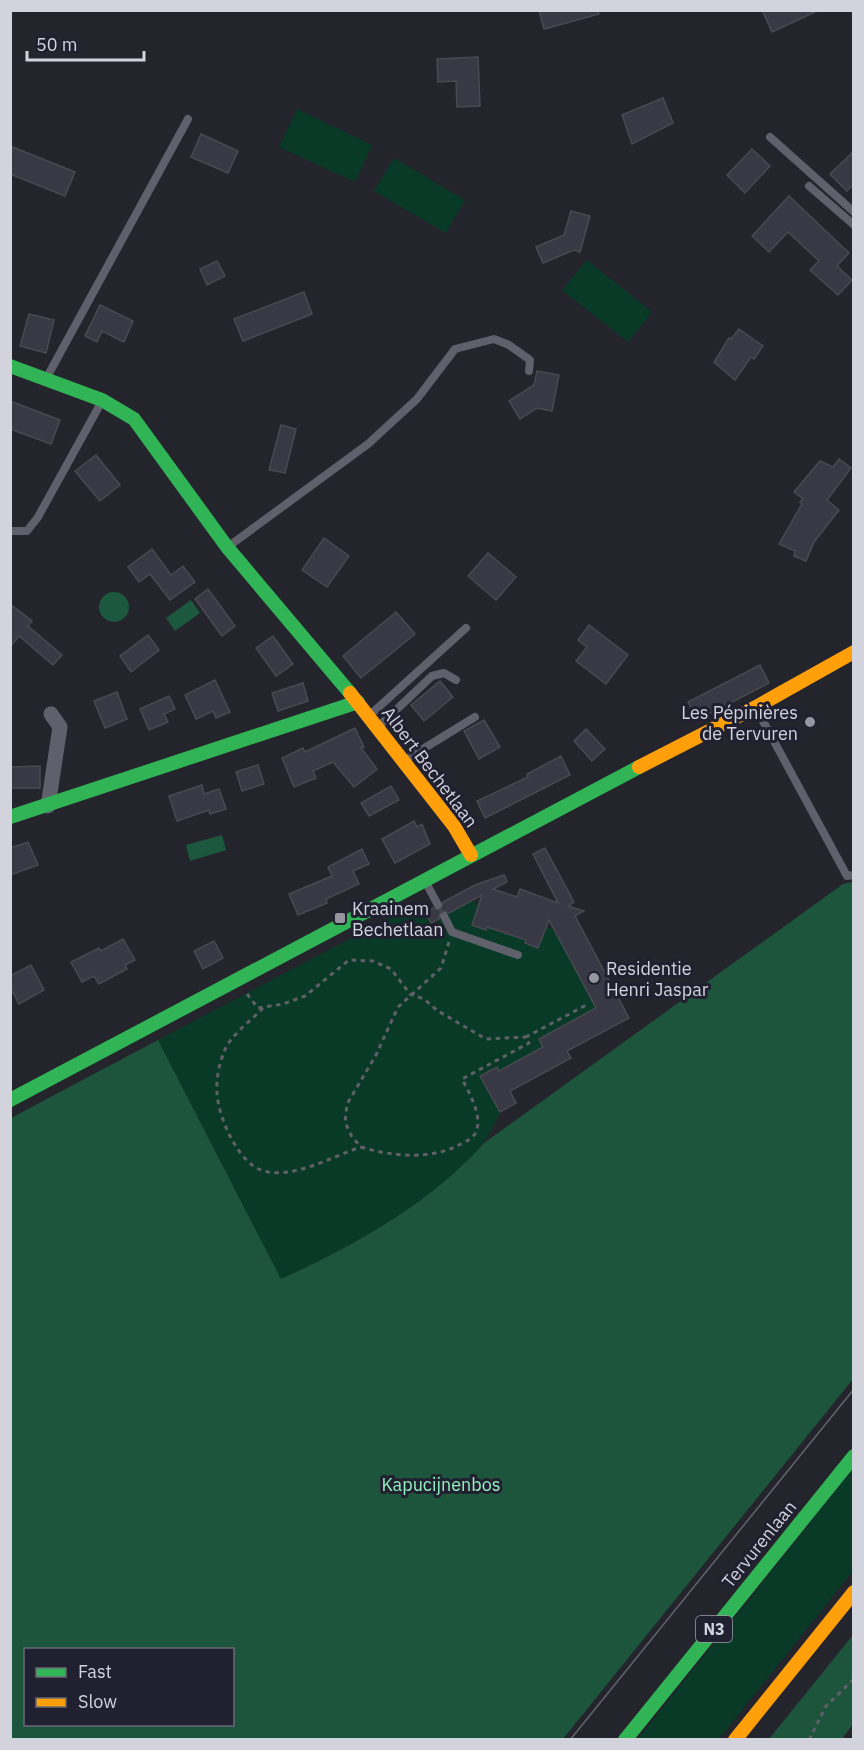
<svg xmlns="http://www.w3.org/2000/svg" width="864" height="1750" font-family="'IBM Plex Sans',sans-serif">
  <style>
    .green { fill: #083a27 }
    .forest { fill: #1c553c; fill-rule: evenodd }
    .water { fill: #1c583d }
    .building { fill: #393945; stroke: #494950; stroke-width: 1.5 }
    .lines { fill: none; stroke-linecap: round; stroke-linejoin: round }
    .path { stroke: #606069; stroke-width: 3; stroke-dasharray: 4.5 4.5; stroke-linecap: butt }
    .lane { stroke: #60606c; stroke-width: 8 }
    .street { stroke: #60606c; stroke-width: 15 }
    .fast { stroke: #30b455; stroke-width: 14 }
    .slow { stroke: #ff9f0a; stroke-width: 14 }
    .tram { stroke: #63636d; stroke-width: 1.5 }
    .poi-dot { fill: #9696a0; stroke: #202030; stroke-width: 2 }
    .labels { text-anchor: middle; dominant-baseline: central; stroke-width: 6; stroke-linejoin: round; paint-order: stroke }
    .shield { fill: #202030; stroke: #9d9daa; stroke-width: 1.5 }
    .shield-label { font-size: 16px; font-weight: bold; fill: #d3d3de }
    .poi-label { font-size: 18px; fill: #d3d3de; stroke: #202030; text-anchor: start }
    .street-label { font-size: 18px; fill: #d3d3de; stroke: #202030 }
    .park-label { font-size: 18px; fill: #92efbe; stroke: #202030 }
  </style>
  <rect width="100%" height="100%" fill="#24242c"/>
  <!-- green -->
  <g class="green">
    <path d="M297,109l75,36 -17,37 -76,-35z"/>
    <path d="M394,158l71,42 -19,33 -72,-42z"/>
    <path d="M587,260l65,52 -24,30 -66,-52z"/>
    <path d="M472,901l7,3 -7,21 14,5 1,-3 39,13 -1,3 13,5 8,-21 13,4 1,10 36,67 -57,31 4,8 -44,24 -2,-4 -16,9 19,36c-5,11 -10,23 -18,32 -42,56 -138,106 -201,135l-123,-239 237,-125 30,-3 8,13 7,-4 -1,-3z"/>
    <path d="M853,1469v102l-134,168 -82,1z"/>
  </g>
  <!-- forest -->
  <g class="forest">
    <path d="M853,882v497l-290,360h-552v-621l147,-78 123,239c74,-34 149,-75 203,-136l359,-259zM26,1650h206v74h-206z"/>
    <path d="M853,1635v89l-11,15h-73z"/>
  </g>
  <!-- water -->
  <g class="water">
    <circle cx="114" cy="607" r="15"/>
    <path d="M191,600l9,13 -25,18 -9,-13z"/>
    <path d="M222,835l4,15 -36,11 -4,-16z"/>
  </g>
  <!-- building -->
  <g class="building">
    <path d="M539,10h59l1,4 -55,15z"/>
    <path d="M762,10h57l-47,22z"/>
    <path d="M478,57l2,49 -23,1 -1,-26 -18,1 -1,-23z"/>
    <path d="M663,98l10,25 -41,21 -10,-29z"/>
    <path d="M201,134l37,17 -10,22 -37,-16z"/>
    <path d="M10,146l65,26 -10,24 -55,-22z"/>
    <path d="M752,149l18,17 -25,27 -18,-18z"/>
    <path d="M854,151v33l-7,7 -17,-17z"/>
    <path d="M789,196l60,57 -12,13 15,14 -14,15 -28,-25 9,-9 -31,-29 -19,20 -17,-16z"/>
    <path d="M571,211l19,5 -10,36 -6,-2 -31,13 -7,-16 28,-12z"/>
    <path d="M217,261l8,15 -18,9 -7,-16z"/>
    <path d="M304,292l8,22 -69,27 -9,-22z"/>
    <path d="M100,305l33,16 -9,21 -22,-11 -5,11 -12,-6z"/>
    <path d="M29,314l25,6 -8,33 -26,-7z"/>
    <path d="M739,329l24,17 -9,13 -3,-2 -16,23 -21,-18 15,-24 2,1z"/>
    <path d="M537,371l22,4 -7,36 -15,-3 -17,11 -11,-18 25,-16z"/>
    <path d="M10,401l50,19 -9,24 -41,-15z"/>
    <path d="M281,425l15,4 -11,44 -16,-3z"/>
    <path d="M96,455l24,30 -20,16 -25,-30z"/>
    <path d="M839,459l12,9 -24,32 12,10 -25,32 -8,19 -12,-5 1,-5 -16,-7 23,-40 -2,-2 3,-3 -9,-7 26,-31 13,6z"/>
    <path d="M324,538l25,18 -22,31 -25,-17z"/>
    <path d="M152,549l19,26 12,-9 12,16 -25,18 -20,-26 -11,8 -11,-15z"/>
    <path d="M488,553l28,24 -20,23 -28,-24z"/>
    <path d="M208,589l27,37 -13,10 -27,-37z"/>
    <path d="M10,604l22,17 -4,5 34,29 -9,10 -34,-29 -9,11z"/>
    <path d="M396,612l19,22 -54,44 -18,-22z"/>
    <path d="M589,625l39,30 -22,29 -30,-23 11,-14 -9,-7z"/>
    <path d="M148,635l11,15 -28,22 -11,-16z"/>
    <path d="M273,636l20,28 -17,12 -20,-28z"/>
    <path d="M760,665l9,18 -72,37 -9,-18z"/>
    <path d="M215,680l15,32 -14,6 -3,-7 -17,8 -11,-24z"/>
    <path d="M440,681l13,16 -29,24 -13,-16z"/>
    <path d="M303,683l5,18 -30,10 -6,-18z"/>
    <path d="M117,692l10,27 -22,9 -11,-27z"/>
    <path d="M169,696l6,13 -11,5 4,8 -19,8 -9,-21z"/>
    <path d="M484,720l16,27 -21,12 -15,-28z"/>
    <path d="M355,728l9,19 -3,1 16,21 -23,18 -21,-25 -20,9 3,7 -22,9 -12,-29 21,-10 2,4z"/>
    <path d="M586,729l19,20 -13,12 -18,-20z"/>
    <path d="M561,756l9,19 -85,43 -8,-17 51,-24 -1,-3z"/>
    <path d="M258,765l6,19 -22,7 -6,-19z"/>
    <path d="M40,766v22h-30v-21z"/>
    <path d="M202,785l2,9 15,-5 7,20 -16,5 -1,-4 -32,11 -8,-25z"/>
    <path d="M391,786l8,14 -30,16 -8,-13z"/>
    <path d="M414,821l3,6 5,-3 8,20 -35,19 -13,-24z"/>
    <path d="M28,842l10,23 -28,10v-27z"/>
    <path d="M545,848l29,54 -6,4 16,5 -9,5 54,102 -62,33 4,7 -61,33 6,12 -16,9 -20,-36 17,-9 2,4 44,-24 -4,-8 57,-31 -47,-88 -11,28 -13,-5 1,-3 -39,-13 -1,3 -14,-5 10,-30 -33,18 -8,-2 -2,8 -8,4 -6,-11 8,-4 7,2 3,-8 32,-17 29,-10 3,7 -14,7 24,8 3,-8 38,14 -25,-49z"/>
    <path d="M362,849l7,15 -16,7 6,13 -33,15 1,4 -29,12 -9,-21 43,-18 -4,-9z"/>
    <path d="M123,939l12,21 -10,5 2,4 -28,15 -5,-8 -12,6 -11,-20 28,-14 2,3z"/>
    <path d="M214,941l9,17 -20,11 -9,-18z"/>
    <path d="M31,965l13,25 -25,14 -9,-17v-11z"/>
  </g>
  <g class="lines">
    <!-- path -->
    <g class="path">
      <path d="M449,942l-8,26 -43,39 -22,48 -29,49 -2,18 7,15 9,10c33,10 70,13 100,-3 6,-3 12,-6 15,-12 7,-15 -7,-40 -14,-53l67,-36 -3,-6 62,-33"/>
      <path d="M247,994l11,14 25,-4 22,-8 44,-36 24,1 18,8 19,25 14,5 14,12 48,28 40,-2"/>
      <path d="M263,1008c-12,13 -33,27 -39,44 -5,12 -8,28 -7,41 1,24 22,72 47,78 31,8 69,-15 97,-24"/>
      <path d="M809,1740l17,-34 28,-27"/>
    </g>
    <!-- lane -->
    <g class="lane">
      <path d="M770,137l84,75"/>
      <path d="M809,186l45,39"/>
      <path d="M47,377l141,-258"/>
      <path d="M10,531h17l11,-14 64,-116"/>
      <path d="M229,546l139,-102 49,-45 38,-50 39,-10 15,6 21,15 -1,11"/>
      <path d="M756,708l91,168 7,-1"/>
      <path d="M371,714l95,-86"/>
      <path d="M378,727l54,-51 12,-3 12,7"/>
      <path d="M405,760l70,-43"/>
      <path d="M425,881l13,24"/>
      <path d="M444,916l8,16 66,23"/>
    </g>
    <!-- street -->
    <path class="street" d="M48,806l12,-79 -9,-13"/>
    <!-- fast -->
    <g class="fast">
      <path d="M10,366l92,34 32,19 93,128 123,146"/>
      <path d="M10,817l348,-115"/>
      <path d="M10,1100l629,-333"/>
      <path d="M625,1740l229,-284"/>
    </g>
    <!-- slow -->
    <g class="slow">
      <path d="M350,693l104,133 17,29"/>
      <path d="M639,767l117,-60 98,-55"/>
      <path d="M735,1740l119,-148"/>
    </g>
    <!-- tram -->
    <path class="tram" d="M570,1740l284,-351"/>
  </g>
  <!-- markers -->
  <g class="poi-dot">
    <circle cx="810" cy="722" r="6"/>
    <rect x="334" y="912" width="12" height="12" rx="3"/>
    <circle cx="594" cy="978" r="6"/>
  </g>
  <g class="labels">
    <!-- shield labels -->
    <rect class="shield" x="696" y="1616" width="36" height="26" rx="4.5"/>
    <g class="shield-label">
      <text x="714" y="1629">N3</text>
    </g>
    <!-- poi labels -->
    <g class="poi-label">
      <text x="798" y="712" text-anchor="end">Les Pépinières<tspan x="798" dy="21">de Tervuren</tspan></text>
      <text x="352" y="908">Kraainem<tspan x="352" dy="21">Bechetlaan</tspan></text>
      <text x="606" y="968">Residentie<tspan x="606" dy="21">Henri Jaspar</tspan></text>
    </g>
    <!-- street labels -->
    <g class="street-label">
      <text transform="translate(430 767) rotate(53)">Albert Bechetlaan</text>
      <text transform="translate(759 1544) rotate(-51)">Tervurenlaan</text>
    </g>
    <!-- park labels -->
    <g class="park-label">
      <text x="441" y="1484">Kapucijnenbos</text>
    </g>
  </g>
  <!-- border -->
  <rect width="864" height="1750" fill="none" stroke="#d3d3de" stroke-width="24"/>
  <!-- legend -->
  <rect x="24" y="1648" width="210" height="78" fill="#202030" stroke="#686876" stroke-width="1.5"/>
  <rect x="36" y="1668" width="30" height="9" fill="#30b455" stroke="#686876" stroke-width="1.5"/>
  <text x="78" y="1678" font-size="18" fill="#d3d3de">Fast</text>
  <rect x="36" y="1698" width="30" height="9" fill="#ff9f0a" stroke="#686876" stroke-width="1.5"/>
  <text x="78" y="1708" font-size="18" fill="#d3d3de">Slow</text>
  <!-- scale -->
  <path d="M27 51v9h117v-9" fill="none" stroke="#d3d3de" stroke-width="3"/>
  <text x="36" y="51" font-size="18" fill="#d3d3de" stroke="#202030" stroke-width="4.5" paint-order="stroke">50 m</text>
</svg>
